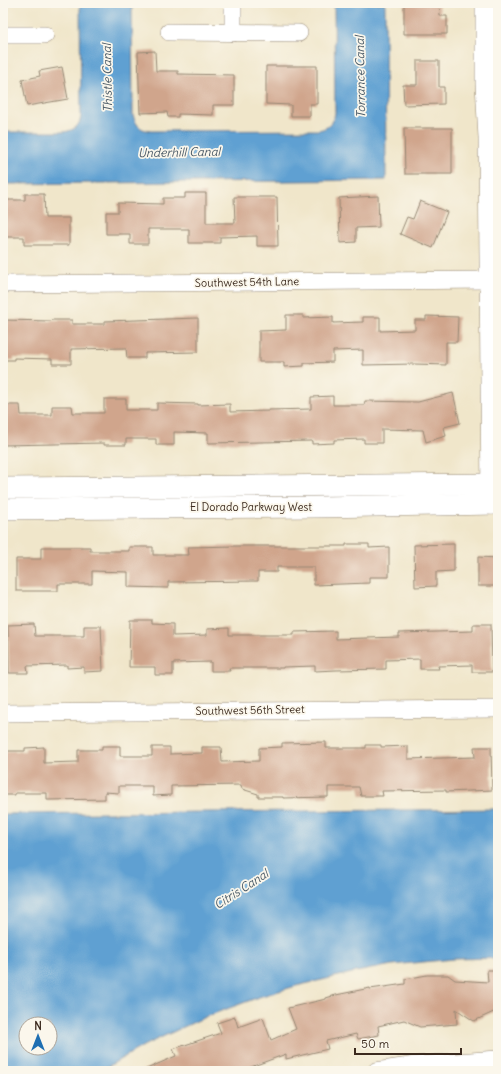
<svg xmlns="http://www.w3.org/2000/svg" width="501" height="1074" font-family="Delius,sans-serif">
  <style>
    .water { fill: #5fa0d2; stroke: #4d6578; fill-rule: evenodd }
    .building { fill: #d0a58c }
    .lines { fill: none; stroke-linecap: round; stroke-linejoin: round }
    .minor-casing { stroke: #968874; stroke-width: 18 }
    .tertiary-casing { stroke: #968874; stroke-width: 22 }
    .minor { stroke: #fff; stroke-width: 17 }
    .tertiary { stroke: #fff; stroke-width: 21 }
    .labels { text-anchor: middle; dominant-baseline: central; stroke-width: 3.5; stroke-linejoin: round; paint-order: stroke }
    .street-label { font-size: 11px; fill: #3b2a1e; stroke: #fbf7ec }
    .water-label { font-size: 12px; font-style: italic; fill: #495966; stroke: #fbf7ec }
  </style>
  <rect width="100%" height="100%" fill="#fbf7ec"/>
  <filter id="ink" filterUnits="userSpaceOnUse"><feTurbulence type="fractalNoise" baseFrequency=".025" numOctaves="2"/><feDisplacementMap in="SourceGraphic" scale="8" xChannelSelector="R" yChannelSelector="G"/><feConvolveMatrix kernelMatrix="1 2 1 2 8 2 1 2 1" color-interpolation-filters="sRGB"/></filter>
  <filter id="wash" filterUnits="userSpaceOnUse"><feTurbulence type="fractalNoise" baseFrequency=".012" numOctaves="4" result="noise"/><feDisplacementMap in="SourceGraphic" scale="16" xChannelSelector="R" yChannelSelector="G"/><feGaussianBlur stdDeviation="0.9" result="paint"/><feColorMatrix in="noise" values="0 0 0 0 0 0 0 0 0 0 0 0 0 0 0 0 0 1.4 0 .05"/><feComposite in="paint" operator="in"/></filter>
  <g filter="url(#wash)">
    <rect width="100%" height="100%" fill="#f0e6ca"/>
    <!-- water -->
    <g class="water">
      <path d="M80,3h52l1,112c3,10 7,15 18,16l167,-1c11,-2 15,-6 17,-17l-1,-110h51l1,177 -383,4v-52h61c10,-2 15,-5 17,-15z"/>
      <path d="M498,809v149l-44,1 -62,6 -36,7 -60,14 -34,10 -57,21 -60,28 -45,26h-97v-257zM26,1024h24v24h-24z"/>
    </g>
    <g id="blocks">
      <!-- building -->
      <g class="building">
        <path d="M404,3h35l1,13h7v18h-43z"/>
        <path d="M155,51l1,20h22v3l56,1v30h-21v10l-35,-1v3h-10l-1,-5 -27,1 -2,-61z"/>
        <path d="M417,61h22v26h5v17l-40,1 -1,-20h14z"/>
        <path d="M266,66h51v38h-7v12h-19v-11l-25,-1z"/>
        <path d="M62,67l6,32 -41,7 -5,-26 18,-4 -1,-5z"/>
        <path d="M404,128h48v46h-47z"/>
        <path d="M185,193h21v30h29l-1,-26h43l1,49h-21v-10l-37,1v6h-31v-14h-41v15h-18v-10h-24v-22h12v-9l45,1v-6h22z"/>
        <path d="M25,194h19l1,24h24v27h-45v-8h-21v-37h22z"/>
        <path d="M378,196l1,31 -23,1v14l-16,1 -1,-45z"/>
        <path d="M420,201l27,11 -14,36 -33,-14 7,-17 6,2z"/>
        <path d="M286,315h17v3l30,-1v6l30,-1v-5h17v14l35,-1v-10h11v-4l32,1 -1,25h-11v23l-31,-1 -52,1v-15l-30,1v11l-29,1v3l-20,1v-5h-25v-31l27,-1z"/>
        <path d="M198,318v34l-53,1v5h-18l-1,-10 -55,1v15h-19v-5l-38,-1v2h-11v-40l48,1v-1h21v4h33v-3z"/>
        <path d="M453,393l7,30 -16,4 2,9 -20,6 -3,-12 -41,-1v14h-18v-4l-30,1v3l-22,1v-3l-104,2v-10l-34,-1v13h-18v-6h-30v6h-22v-2l-101,2v-40h17l1,10h31v-9h20l1,7h31v-14h22v11h31v-7l41,1v1l32,-1v8l39,-1v-1l42,-1v-12l22,-1v9h31l1,-4 53,1z"/>
        <path d="M346,544h23v4l20,-1v30h-20v6l-55,2v-18h-37v5h-19v9l-90,1v6l-40,-1v-15l-36,-1v13h-34v7h-42v-32h25v-12h49v4h39v-4h24v8h36l-1,-8 49,-1h109z"/>
        <path d="M454,544v27l-18,1v14l-21,1 -1,-42z"/>
        <path d="M478,557l20,1v28h-20z"/>
        <path d="M130,620h22v3l21,1v12l34,-1v-6l22,-1v7h65v-3l42,-1v8l63,-2v-4l74,-2v-7h18l1,48h-20v-7l-34,1 1,3h-19v-10l-34,1v9l-50,1 -21,1v-5l-32,1v1h-54l1,3h-19v-9l-38,1v12h-18v-8h-26z"/>
        <path d="M34,624l1,12h49v-10h17l2,45 -19,1v-5l-17,1v-3l-40,1 1,7h-19l-1,-48z"/>
        <path d="M326,742v6h40v-3h15v2l27,-1v13l67,-2 -1,-10h17l1,43 -46,2v-2l-64,1 1,5h-22l-2,-9h-31v10l-45,1v-1h-25v-3l-16,-5 -1,-4 -70,1v9l-18,1v-10h-34v7l-14,-1v7l-58,1v-7h-32v2h-12v-44h22v-3l19,-1v16l34,-1v-12h24v-4h18v10h32v-9h18v7l32,-1v-6h19l1,15 37,-1v-13l23,-1v-4z"/>
        <path d="M487,970h11v40l-24,11 -18,-12 1,15 -37,3 -16,-7 -26,6 1,9 -21,4 -2,-5 -30,7 2,8 -42,10v-5l-46,17h-98l34,-15 -3,-7 48,-16 -4,-10 18,-6 3,10 25,-9 8,22 25,-11 -8,-21 38,-9v-1l10,-3 34,-7v1l35,-5v-5l22,-4h21l7,5 33,2z"/>
      </g>
    </g>
  </g>
  <g filter="url(#ink)">
    <use href="#blocks" fill-opacity="0" stroke="#968874" stroke-width="1"/>
    <g class="lines">
      <!-- minor casing -->
      <g class="minor-casing">
        <g id="minor">
          <path d="M169,32l130,1"/>
          <path d="M233,33v-30"/>
          <path d="M3,35h42"/>
          <path d="M3,284l488,-4"/>
          <path d="M3,713l495,-4"/>
          <path d="M376,1071l40,-6 82,-6"/>
        </g>
      </g>
      <!-- tertiary casing -->
      <g class="tertiary-casing">
        <g id="tertiary">
          <path d="M486,3v81l3,54 3,366"/>
          <path d="M3,488l495,-4"/>
          <path d="M3,509l314,-2 181,-3"/>
        </g>
      </g>
      <!-- minor -->
      <use href="#minor" class="minor"/>
      <!-- tertiary -->
      <use href="#tertiary" class="tertiary"/>
    </g>
  </g>
  <g class="labels">
    <!-- street labels -->
    <g class="street-label">
      <text transform="translate(247 282) rotate(-1)">Southwest 54th Lane</text>
      <text x="251" y="507">El Dorado Parkway West</text>
      <text transform="translate(250 710) rotate(-1)">Southwest 56th Street</text>
    </g>
    <!-- water labels -->
    <g class="water-label">
      <text transform="translate(360 77) rotate(-91)">Torrance Canal</text>
      <text transform="translate(107 78) rotate(-91)">Thistle Canal</text>
      <text transform="translate(179 152) rotate(-1)">Underhill Canal</text>
      <text transform="translate(241 889) rotate(-33)">Citris Canal</text>
    </g>
  </g>
  <!-- margin -->
  <rect width="501" height="1074" fill="none" stroke="#fbf7ec" stroke-width="16"/>
  <!-- north arrow -->
  <g transform="translate(38 1036)"><circle r="19" fill="#fbf7ec" stroke="#aea59a"/>
  <path d="M0-3L7 15L0 10L-7 15Z" fill="#1f6fb2"/>
  <text y="-6" font-size="11" font-weight="bold" text-anchor="middle" fill="#3b2a1e">N</text>
  </g>
  <!-- scale -->
  <path d="M355 1048v6h106v-6" fill="none" stroke="#3b2a1e" stroke-width="2"/>
  <text x="361" y="1048" font-size="12" fill="#3b2a1e" stroke="#fbf7ec" stroke-width="3" paint-order="stroke">50 m</text>
</svg>
